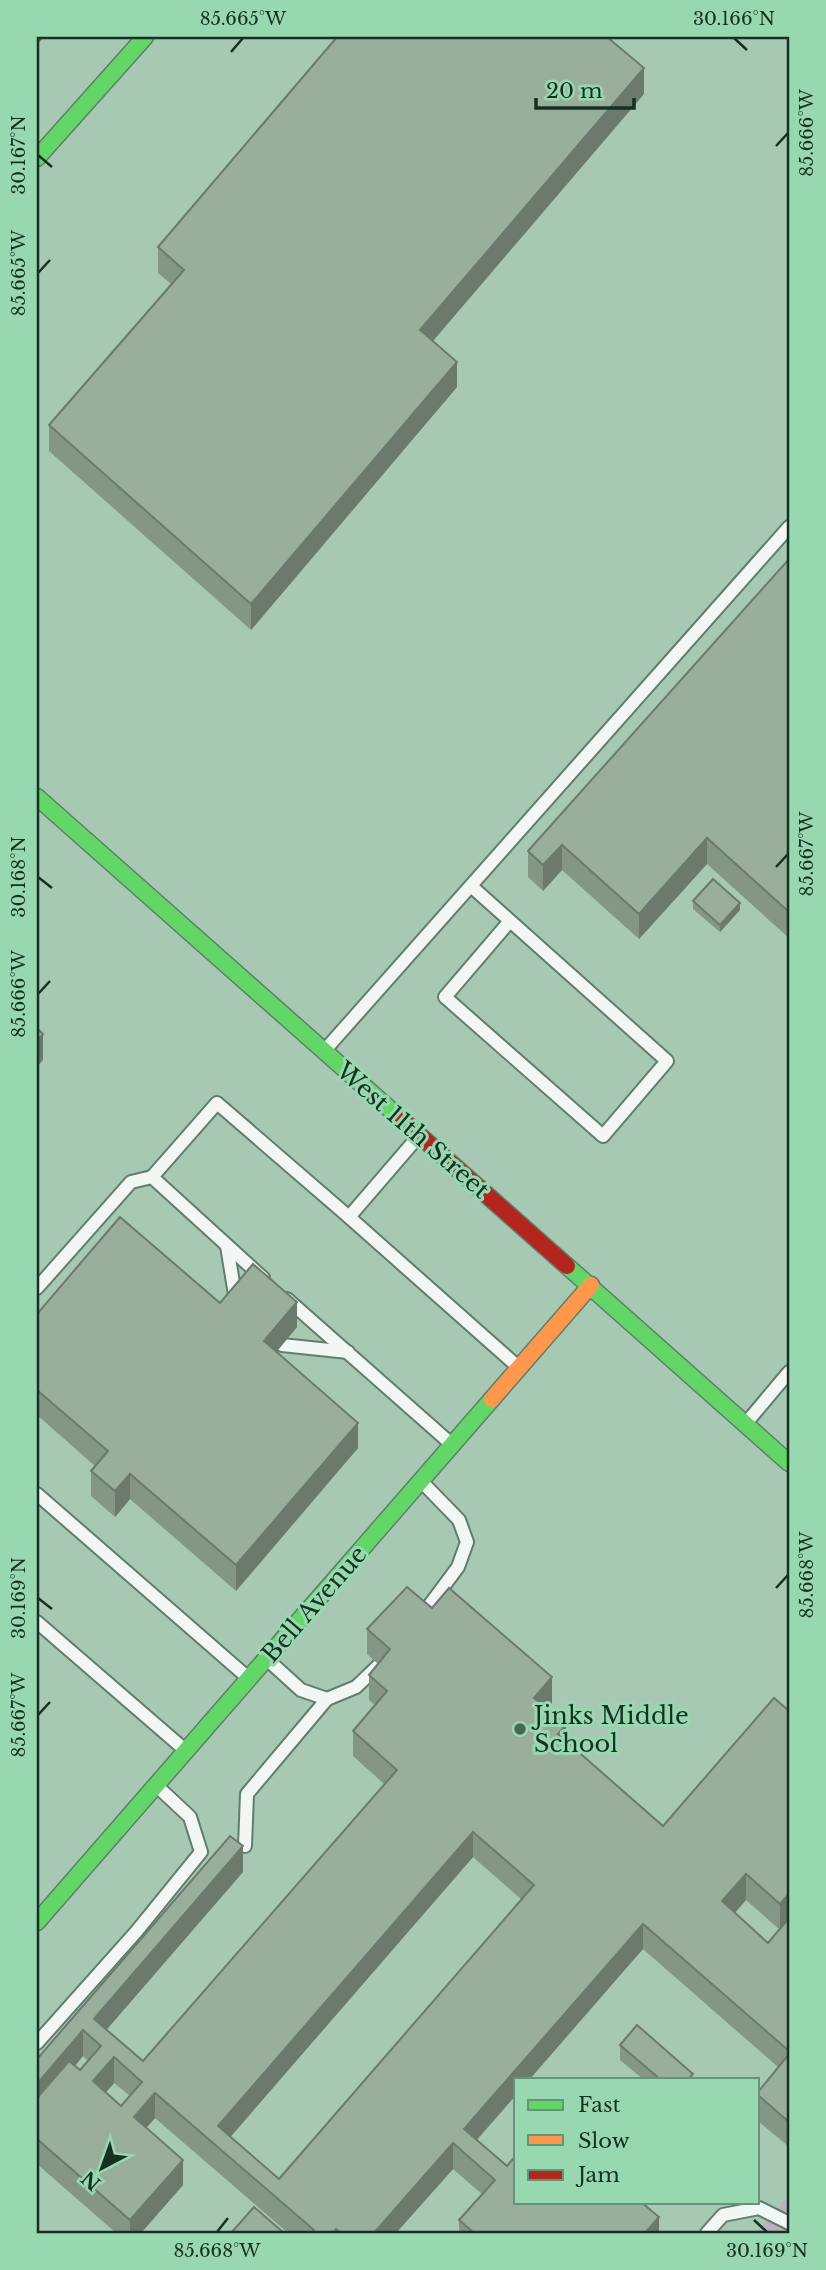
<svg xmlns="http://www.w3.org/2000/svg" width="826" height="2270" font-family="'Libre Baskerville',serif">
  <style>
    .green { fill: #bcb0ba }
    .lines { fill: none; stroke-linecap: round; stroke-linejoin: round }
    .lane-casing { stroke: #617d6d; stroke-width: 16 }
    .fast-casing { stroke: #617d6d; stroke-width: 19 }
    .slow-casing { stroke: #617d6d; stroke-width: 19 }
    .jam-casing { stroke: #617d6d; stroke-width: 19 }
    .lane { stroke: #f2f7f4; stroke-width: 12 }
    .fast { stroke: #63d668; stroke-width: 16 }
    .slow { stroke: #ff974d; stroke-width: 16 }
    .jam { stroke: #b3261e; stroke-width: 16 }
    .wall { fill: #849686; fill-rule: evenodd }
    .shaded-wall { fill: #6b7a6d }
    .building { fill: #99af9c; stroke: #6b7a6d; stroke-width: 2; fill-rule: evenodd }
    .ticks { fill: none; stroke: #163022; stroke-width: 2.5 }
    .poi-dot { fill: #496655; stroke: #98d8b1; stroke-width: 2.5 }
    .labels { text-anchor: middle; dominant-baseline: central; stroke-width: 6; stroke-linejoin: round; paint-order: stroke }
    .street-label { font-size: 24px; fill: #163022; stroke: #98d8b1 }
    .poi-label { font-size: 24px; fill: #163022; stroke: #98d8b1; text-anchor: start }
    .neatline { fill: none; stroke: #163022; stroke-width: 2.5 }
    .ticks-label { font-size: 18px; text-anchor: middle; fill: #163022 }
  </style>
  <rect width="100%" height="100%" fill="#a7c9b4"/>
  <!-- green -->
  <path class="green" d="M789,2195v38h-33z"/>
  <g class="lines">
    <!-- lane casing -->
    <g class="lane-casing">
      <g id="lane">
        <path d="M471,886l196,175 -64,75 -158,-139 65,-76"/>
        <path d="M325,1050l464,-523"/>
        <path d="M417,1138l-68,79 168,149"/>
        <path d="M152,1177l65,-74 132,114"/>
        <path d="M227,1246l9,55"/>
        <path d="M37,1288l94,-106 21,-5 111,101"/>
        <path d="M287,1299l162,143"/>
        <path d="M282,1345l66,7"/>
        <path d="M747,1422l42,-50"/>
        <path d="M37,1494l209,182"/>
        <path d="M420,1618l38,-51 9,-25 -8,-22 -37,-38"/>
        <path d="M37,1622l148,128"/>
        <path d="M269,1661l32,29 26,9 29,-12 23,-22"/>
        <path d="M245,1846l2,-52 80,-95"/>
        <path d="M37,2043l99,-111 65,-80 -11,-35 -31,-29"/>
        <path d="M707,2233l16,-18 36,-7 30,15"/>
      </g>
    </g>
    <!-- fast casing -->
    <g class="fast-casing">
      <g id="fast">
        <path d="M37,158l108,-121"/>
        <path d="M37,797l364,322"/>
        <path d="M567,1266l222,197"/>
        <path d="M37,1922l455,-523"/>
      </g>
    </g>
    <!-- slow casing -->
    <g class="slow-casing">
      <path id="slow" d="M492,1399l99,-114"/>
    </g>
    <!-- jam casing -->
    <g class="jam-casing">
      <path id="jam" d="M401,1119l166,147"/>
    </g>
    <!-- lane -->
    <use href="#lane" class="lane"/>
    <!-- fast -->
    <use href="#fast" class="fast"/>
    <!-- slow -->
    <use href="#slow" class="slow"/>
    <!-- jam -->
    <use href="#jam" class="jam"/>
  </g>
  <!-- wall -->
  <g class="wall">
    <path d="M644,94l-211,247 24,46 -206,243 -202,-179v-26l122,-141 -13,-11v-26z"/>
    <path d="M789,559v379l-82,-74 -68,75 -77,-69 -19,21 -15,-14v-26z"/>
    <path d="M693,901l47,9 -20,22 -27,-23z"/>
    <path d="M220,1303l77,24 -21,25 82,96 -122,143 -106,-92 -15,18 -24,-21v-25l4,-5 -58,-51v-101z"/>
    <path d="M432,1608l120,95 -5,6 19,33 97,84 126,-115v436l-31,-26v-29l20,-25 -135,-118 -127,130v16l-39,45 30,26 152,67h-200v-13l23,-26 -29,-25 -57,64h-108l-133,-115 -9,10 37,57 -42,48h-25l-79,-69v-105l206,-187 -137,158 37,31 241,-277 -31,-28v-25l22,-26 -6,-5v-25l9,-11 -11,-10v-25zM473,1857l49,43 -243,279 -49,-42zM746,1900l33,29 -11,14 -33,-30zM83,2056l5,5 -8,9 -5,-4zM114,2083l16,13 -9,10 -15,-14z"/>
    <path d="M620,2045l73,34h-50l-23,-19z"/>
  </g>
  <!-- shaded-wall -->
  <g class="shaded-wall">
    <path d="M37,37h7l-7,8z"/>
    <path d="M644,68v26l-224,262v-26z"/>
    <path d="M457,362v25l-206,243v-26z"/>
    <path d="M707,838v26l-68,75v-25z"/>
    <path d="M562,845v25l-19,21v-26z"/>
    <path d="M740,903v7l-20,22v-7z"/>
    <path d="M43,1034v26l-6,7v-26z"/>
    <path d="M297,1302v25l-33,40v-26z"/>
    <path d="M358,1423v25l-122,143v-26z"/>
    <path d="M130,1474v25l-15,18v-26z"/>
    <path d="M552,1677v26l-18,20v-25z"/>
    <path d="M566,1725v26l-8,-17z"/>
    <path d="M473,1832v25l-253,292 -2,-23z"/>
    <path d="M243,1846v26l-147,170 -2,-23z"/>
    <path d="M746,1874v26l-24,27v-26z"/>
    <path d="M789,1894v26l-9,10v-26z"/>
    <path d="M643,1924v25l-113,130h-14v16l-52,59v-25z"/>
    <path d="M83,2030v26l-46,54v-26z"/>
    <path d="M114,2057v26l-21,24v-26z"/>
    <path d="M155,2093v25l-21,24v-25z"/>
    <path d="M453,2143v26l-57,64h-22z"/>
    <path d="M183,2160v25l-42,48h-11v-13z"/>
    <path d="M659,2217v16h-14z"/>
  </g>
  <!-- building -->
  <g class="building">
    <path d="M337,37h270l37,31 -224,262 37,32 -206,242 -202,-179 135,-155 -26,-23z"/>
    <path d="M789,559v353l-82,-74 -68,76 -77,-69 -19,20 -15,-14z"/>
    <path d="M713,879l27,24 -20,22 -27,-24z"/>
    <path d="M37,1028l6,6 -6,7z"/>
    <path d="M120,1217l100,86 33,-39 44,38 -33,39 94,82 -122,142 -106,-91 -15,17 -24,-20 17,-20 -71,-61v-76z"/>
    <path d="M407,1587l25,21 17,-20 103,89 -18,21 32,27 -8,9 105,92 111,-128 15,13v183l-9,10 -34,-30 -24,27 46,42 21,-25v133l-146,-127 -179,205 43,37 9,-11v47h125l18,15 -14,16h-171l-15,-13 36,-40 -42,-37 -79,90h-33l-5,-4 -3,4h-22l3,-3 -159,-137 -21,24 49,43 -53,60 -93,-81v-41l32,-37 11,9 21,-24 -18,-16 -46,54v-25l193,-223 13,10 -149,173 49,42 254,-291 -44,-39 34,-40 -18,-16 21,-26 -23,-20zM473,1832l61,53 -255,294 -61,-53zM114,2057l28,25 -21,24 -28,-25z"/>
    <path d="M637,2025l56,49 -5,5h-28l-40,-34z"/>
    <path d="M789,2054v68l-31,-27v-3z"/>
    <path d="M254,2207l30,26h-53z"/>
  </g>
  <!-- ticks -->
  <path class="ticks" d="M734,38l13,12M231,52l12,-14M776,146l12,-13M38,155l14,12M38,273l12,-13M776,867l12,-13M38,877l14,11M38,994l12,-13M776,1588l12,-13M38,1598l14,11M38,1715l12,-13M754,2220l13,12M217,2232l11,-14"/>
  <!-- markers -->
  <circle class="poi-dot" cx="520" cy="1729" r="7"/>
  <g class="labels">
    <!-- street labels -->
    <g class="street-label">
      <text transform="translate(413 1130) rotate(41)">West 11th Street</text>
      <text transform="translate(314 1604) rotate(-49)">Bell Avenue</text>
    </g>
    <!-- poi labels -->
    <g class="poi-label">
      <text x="534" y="1715">Jinks Middle<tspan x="534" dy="28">School</tspan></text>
    </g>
  </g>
  <!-- border -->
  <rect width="826" height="2270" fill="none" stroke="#98d8b1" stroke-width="77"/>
  <!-- legend -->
  <rect x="514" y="2078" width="245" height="126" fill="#98d8b1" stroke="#649578" stroke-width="2"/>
  <rect x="528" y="2100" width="35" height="10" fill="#63d668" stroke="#649578" stroke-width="2"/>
  <text x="578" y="2112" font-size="21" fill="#163022">Fast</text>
  <rect x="528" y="2135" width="35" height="10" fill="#ff974d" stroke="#649578" stroke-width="2"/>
  <text x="578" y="2148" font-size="21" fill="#163022">Slow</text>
  <rect x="528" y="2170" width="35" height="10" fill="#b3261e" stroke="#649578" stroke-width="2"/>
  <text x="578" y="2182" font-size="21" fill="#163022">Jam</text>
  <!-- north arrow -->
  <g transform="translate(102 2168) rotate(221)" stroke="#98d8b1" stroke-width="5" paint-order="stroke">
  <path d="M0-5L12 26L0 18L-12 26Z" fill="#163022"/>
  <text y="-10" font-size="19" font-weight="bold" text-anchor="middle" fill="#163022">N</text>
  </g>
  <!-- scale -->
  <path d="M536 98v10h98v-10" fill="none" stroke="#163022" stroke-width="3.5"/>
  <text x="546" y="98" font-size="21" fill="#163022" stroke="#98d8b1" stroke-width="5" paint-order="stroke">20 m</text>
  <rect x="38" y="38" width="750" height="2194" class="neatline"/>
  <g class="ticks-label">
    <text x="243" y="25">85.665°W</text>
    <text x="734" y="25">30.166°N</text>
    <text transform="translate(807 133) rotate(-90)" y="6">85.666°W</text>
    <text transform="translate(19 155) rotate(-90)" y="6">30.167°N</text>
    <text transform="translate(19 273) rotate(-90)" y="6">85.665°W</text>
    <text transform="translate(807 854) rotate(-90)" y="6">85.667°W</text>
    <text transform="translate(19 877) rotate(-90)" y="6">30.168°N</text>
    <text transform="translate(19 994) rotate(-90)" y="6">85.666°W</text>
    <text transform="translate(807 1575) rotate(-90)" y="6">85.668°W</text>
    <text transform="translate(19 1598) rotate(-90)" y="6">30.169°N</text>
    <text transform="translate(19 1715) rotate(-90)" y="6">85.667°W</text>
    <text x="217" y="2257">85.668°W</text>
    <text x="767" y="2257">30.169°N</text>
  </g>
</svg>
